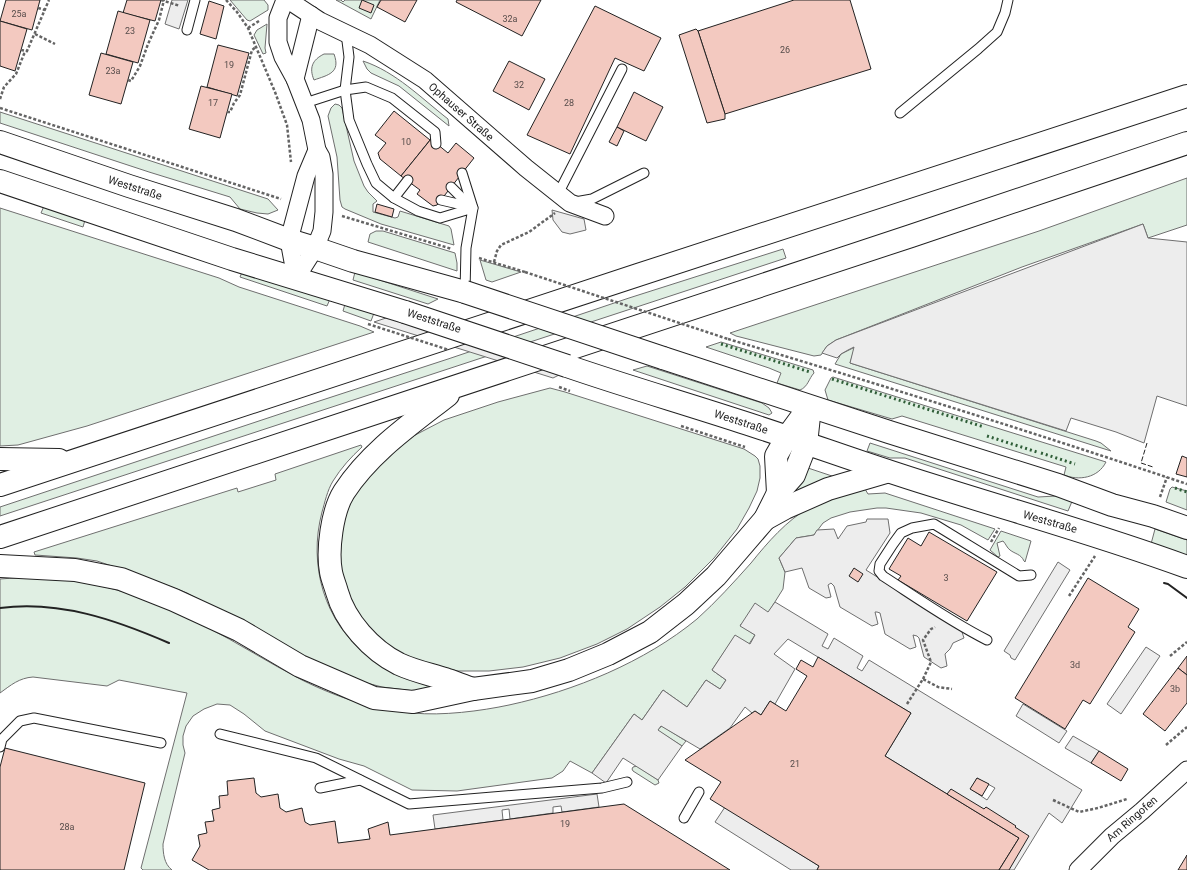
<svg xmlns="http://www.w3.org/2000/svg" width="1187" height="870" font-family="Roboto,sans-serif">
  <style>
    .green { fill: #e0efe3; stroke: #6f6f6f }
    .parking { fill: #ededed; stroke: #6f6f6f; fill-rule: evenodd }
    .building { fill: #f3c9c0; stroke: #222 }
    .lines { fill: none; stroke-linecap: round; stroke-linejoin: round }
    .lane-casing { stroke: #222; stroke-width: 11 }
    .street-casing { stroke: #222; stroke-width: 19 }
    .primary-casing { stroke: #222; stroke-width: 24 }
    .highway-casing { stroke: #222; stroke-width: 24 }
    .path { stroke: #646464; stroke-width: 2.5; stroke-dasharray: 3 2; stroke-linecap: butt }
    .lane { stroke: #fff; stroke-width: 9 }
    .street { stroke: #fff; stroke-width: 17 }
    .primary { stroke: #fff; stroke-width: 22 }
    .highway { stroke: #fff; stroke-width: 22 }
    .primary-bridge-casing { stroke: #222; stroke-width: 24; stroke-linecap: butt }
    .path-bridge { stroke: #646464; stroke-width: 2.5; stroke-dasharray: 3 2; stroke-linecap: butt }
    .primary-bridge { stroke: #fff; stroke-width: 22 }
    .hedge { stroke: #2f5e38; stroke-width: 3; stroke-dasharray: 2 3; stroke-linecap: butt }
    .fence { stroke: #222; stroke-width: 1; stroke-dasharray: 5 2; stroke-linecap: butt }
    .wall { stroke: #222; stroke-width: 2 }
    .labels { text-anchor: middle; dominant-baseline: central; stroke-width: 3; stroke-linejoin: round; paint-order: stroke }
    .number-label { font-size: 9px; fill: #564c4a }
    .street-label { font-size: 11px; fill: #222; stroke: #fff }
  </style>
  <rect width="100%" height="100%" fill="#fff"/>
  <!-- green -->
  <g class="green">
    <path d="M230,0h34l4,5v5l-18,11 -3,-1z"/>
    <path d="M336,0h5l2,2 2,-2h35l-9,19z"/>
    <path d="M267,24l-2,24 1,5 -3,1 -9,-19 3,-5z"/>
    <path d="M324,54h10c7,19 -6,21 -20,26 -5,-12 -2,-20 10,-26z"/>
    <path d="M363,61c33,11 58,37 85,58l1,7 -50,-40 -28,-13 -4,-4z"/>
    <path d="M335,104l4,1 3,3 12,53 10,25 4,6 9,9 -4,3v8l22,6 3,-1 2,-6 49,15 2,3 3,16 -73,-21 -36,-15 -3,-2 -2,-7 -3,-43 -9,-41 3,-8z"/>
    <path d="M0,112l268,87 10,11 -10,4 -11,-1 -17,-4 -10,-12 -81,-25 -149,-49z"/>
    <path d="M1187,178v47l-39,13 -5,-14 -121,43 -186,73 -9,6 -6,9 -7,1 -78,-20 -6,-3 309,-102z"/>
    <path d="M44,206l41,14 -2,7 -42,-14z"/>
    <path d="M0,208l219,70 20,9 121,39 14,6 -287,94 -69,19 -18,1z"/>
    <path d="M376,231h7l72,22 2,10v8l-89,-29 2,-8z"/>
    <path d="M783,249l3,9 -786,258v-9l304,-101 144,-47 181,-61z"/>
    <path d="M480,260l41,12 -29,10 -6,-2z"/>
    <path d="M243,270l87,29 -3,7 -87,-29z"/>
    <path d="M355,272l83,27 -10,5 -75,-24z"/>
    <path d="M345,304l29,9 -3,8 -28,-10z"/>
    <path d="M721,342l92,28 1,3c-5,5 -6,14 -14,17l-23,-7 4,-10 -12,-5 -63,-21z"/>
    <path d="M855,347l-5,16 246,78 5,2 10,8 -276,-87 6,-10z"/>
    <path d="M647,366l115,37 7,5 3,5 -3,2 -136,-45z"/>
    <path d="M833,377l273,85c-8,16 -27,19 -42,13l2,-8 -164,-51 -10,3 -64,-19 -3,-10 6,-12z"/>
    <path d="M550,388l15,4 179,57 11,7 3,3 2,7v12l-3,13 -8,17 -12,21 -23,29 -29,29 -25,20 -33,22 -30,15 -37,14 -37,9 -34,4h-31l-31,-6 -22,-10 -19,-10 -31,-33 -17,-52 7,-49 10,-23 43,-44 46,-24 54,-18z"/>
    <path d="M870,443l168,54 18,-1 17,3 -5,12 -163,-53h-15l-23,-7z"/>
    <path d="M361,445l1,2c-11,10 -21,21 -29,34 -6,10 -8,21 -11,31 -14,53 2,110 46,144 23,18 53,24 81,33l-26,3 -17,-2 -24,-3 -19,-5 -48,-19 -128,-70 -31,-12 -59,-20 -20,-3 -42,-3 -1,-3 203,-64 1,4 38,-12 -1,-6z"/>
    <path d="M808,468l27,9 -41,19 1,-4z"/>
    <path d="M1172,487l15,4v19l-21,-8 4,-13z"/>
    <path d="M865,489l3,5 17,-1 110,36 -7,11 -27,-15 -40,-12 -35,-5h-9l-27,4 -19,6 -8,5 -9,12 -18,3 -17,20 6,14 -2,17 -15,24 -28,12 15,10 -6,9 -14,-8 -23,34 14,10 -6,9 -14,-9 -19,27 -24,-17 -21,30 -8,-6 -42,59 -22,-12 -7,10 -11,7 -95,13 -45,-1 -48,-24 -25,-7 -74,-28 -21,-17 -14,-9 -13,-1 -13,5 -11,7 -7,10 -3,10v9l2,8 -22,91c0,9 1,20 9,26h-29l-2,-2 46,-175 -68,-13 -12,6 -74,-9c-14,1 -22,8 -33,16v-114c13,-1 26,-2 39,-1 36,1 75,9 108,22 20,8 39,16 58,26 33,17 64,37 97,54 34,17 73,30 111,33 29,3 68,-2 96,-8 65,-14 136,-43 188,-86 19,-17 37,-37 54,-56 17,-21 35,-42 59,-56 5,-3 12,-5 18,-7 12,-4 25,-7 37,-11z"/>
    <path d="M1155,529l32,11v16l-36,-12z"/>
    <path d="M1001,531l30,10 -6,21 -1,-1c-3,-7 -9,-7 -14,-11 -3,-2 -4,-6 -7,-9l-6,2 3,13 -2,1 -8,-7z"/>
    <path d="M662,726l24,15 -4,5 -25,-16z"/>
    <path d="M637,766l21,14 1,3 -4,2 -22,-14 -1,-2 1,-2z"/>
  </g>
  <!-- parking -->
  <g class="parking">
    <path d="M172,0h16l-9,29 -14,-5z"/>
    <path d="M552,210l32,9 2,11 -16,4 -8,-2 -9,-12z"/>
    <path d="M1143,224l5,14 39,4v164l-30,-10 -13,47 -28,-11 -45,-14 -5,13 -216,-68 4,-16 -6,3 -7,4 -4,4 -15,-5 5,-7 9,-6z"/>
    <path d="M389,317l172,57 -8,4 -179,-56z"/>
    <path d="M867,519h21l2,14 -24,37 95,59 3,9 -11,5 -3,6 -5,5 2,12 -6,2 -17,-11 -5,-19 -2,-2 -4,-1 3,12 -6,2 -25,-15 -5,-21 -3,-1h-2l3,12 -6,2 -32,-19 -6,-21 -3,-3 -3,2 3,12 -5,1 -17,-10 -7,-20 -17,4 -6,-14 17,-20 18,-3 3,-5 17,-1 4,10 9,-13 19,-4z"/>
    <path d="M1058,562l12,8 -55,90 -4,-2 -1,-3 -6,-4z"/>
    <path d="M775,602l53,32 -6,12 6,3 6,-11 29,18 -6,12 5,3 7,-11 213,130 -20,33 -13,-10 -35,57h-15l20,-32 -134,-82 26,-43 -123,-74 -14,15 21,15 -20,35 -5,-3 -9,14 -6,-4 -3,2 -7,-6 -15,21 -30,21 -39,-23 -3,4 24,16 -24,34 -35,-22 -17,25 -14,-10 42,-59 8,6 21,-30 24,17 19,-27 14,9 6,-9 -14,-10 23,-35 15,9 5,-9 -15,-9 15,-23 13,9zM977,778l18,10 -8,12 -16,-11z"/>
    <path d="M1146,647l14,9 -39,58 -14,-10z"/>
    <path d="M1023,704l44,27 -8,12 -43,-27z"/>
    <path d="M1073,736l26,15 -8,12 -26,-15z"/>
    <path d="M597,794l2,13 -37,5 -1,-6 -8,1v6l-43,6 -1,-10 -7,1 1,10 -68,9 -2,-14z"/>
    <path d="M725,807l94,59 -2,4h-26l-76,-48z"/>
  </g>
  <!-- building -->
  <g class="building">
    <path d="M6,0h34l-8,30 -32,-9z"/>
    <path d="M127,0h34l-6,21 -32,-8z"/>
    <path d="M362,0l12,5 -3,8 -12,-5z"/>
    <path d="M381,0h36l-12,22 -28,-15z"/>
    <path d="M457,0h84l-19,36 -66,-34z"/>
    <path d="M794,0h56l21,69 -146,45 -27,-83z"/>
    <path d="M209,1l15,5 -8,33 -16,-5z"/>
    <path d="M595,6l66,32 -17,33 -29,-13 -45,96 -43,-19z"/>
    <path d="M118,11l32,9 -12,43 -32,-9z"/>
    <path d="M0,21l27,8 -12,42 -15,-5z"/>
    <path d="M696,29l2,2 27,83v5l-18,4 -28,-88z"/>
    <path d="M218,45l31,8 -12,43 -30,-9z"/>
    <path d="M101,53l32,9 -12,42 -32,-9z"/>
    <path d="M509,61l36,18 -16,31 -36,-19z"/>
    <path d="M201,86l31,8 -12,44 -31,-9z"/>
    <path d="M634,92l29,15 -17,34 -29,-14z"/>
    <path d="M394,111l36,29 -29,36 -21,-17 -2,-6 8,-10 -11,-8z"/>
    <path d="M617,127l7,4 -7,15 -8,-4z"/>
    <path d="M431,139l17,14 8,-10 18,15 -37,47 -4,1 -16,-12 3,-4 -19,-14z"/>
    <path d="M377,204l17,5 -2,8 -17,-5z"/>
    <path d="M1182,456l5,2v19l-11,-3z"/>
    <path d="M929,532l68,40 -30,49 -69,-41 3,-4 -12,-7 19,-31 13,8z"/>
    <path d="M854,568l9,6 -5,8 -9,-6z"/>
    <path d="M1088,578l51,31 -11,18 7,5 -45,72 -7,-4 -18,29 -50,-31z"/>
    <path d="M1187,656v19l-9,-7z"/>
    <path d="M818,657l93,56 -26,43 134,82 -20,32h-182l2,-4 -109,-67 11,-17 -36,-22 70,-49 6,4 9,-14 16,10 21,-35 -11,-7 5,-9 12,7z"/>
    <path d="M1178,668l9,7v28l-22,28 -22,-17z"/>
    <path d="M5,748l140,35 -21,87h-124v-103z"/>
    <path d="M1099,751l29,18 -7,12 -30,-18z"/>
    <path d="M254,778l2,15 5,4 17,-3 2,14 6,4 16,-4 3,14 5,3 25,-4 3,22 32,-4 -2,-10 20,-7 2,13 234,-31 106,66h-521l-17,-10 8,-14 -2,-11 9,-2 -2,-11 9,-1 -2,-11 8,-2 -1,-12 9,-1 -1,-14z"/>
    <path d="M977,778l12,6 -7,12 -12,-7z"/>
    <path d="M951,789l33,20 2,-2 30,19 -1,1 14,9 -20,34h-10l20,-32 -72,-44z"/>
    <path d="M1187,855v15h-9z"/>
  </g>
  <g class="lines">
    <!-- lane casing -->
    <g class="lane-casing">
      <g id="lane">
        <path d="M187,30l8,-30"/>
        <path d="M346,33l3,24 -4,33 4,30 18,44 9,19 18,15 24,13 22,7 33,-10 -7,40 -1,44"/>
        <path d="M305,103l40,-13 21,-3 26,11 43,34 1,12"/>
        <path d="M900,113l78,-64 19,-17 8,-19 3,-13"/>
        <path d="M462,173l11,35"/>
        <path d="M451,187l20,20"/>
        <path d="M558,194l64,-125"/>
        <path d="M394,198l14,-18"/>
        <path d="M441,200l30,7"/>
        <path d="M575,202l17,-3 52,-26"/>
        <path d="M987,640c-36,-18 -70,-42 -104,-64l-4,-5 1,-7 13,-20 8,-11 11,-5 22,-4 85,52 12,-1"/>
        <path d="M220,734l96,24 93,46 193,-16 25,-6"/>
        <path d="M0,747l2,-8 18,-18 14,-3 127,25"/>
        <path d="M320,788l40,-8"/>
        <path d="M684,818l15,-26"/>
      </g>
    </g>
    <!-- street casing -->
    <g class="street-casing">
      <g id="street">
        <path d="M285,0l-7,18v24l5,15 12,22 16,41 6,30 4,7 3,17v38l-2,19 -7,17 -19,30"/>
        <path d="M288,0l32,21 50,24 55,35 101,88 44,35 35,13"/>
        <path d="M295,79l16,-64"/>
        <path d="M296,278l-7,-38 17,-64 11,-26"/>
        <path d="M1078,870l34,-34 30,-25 45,-41"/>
      </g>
    </g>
    <!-- primary casing -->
    <g class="primary-casing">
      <g id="primary">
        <path d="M0,142l129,44 107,34 53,20 26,8 38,13 112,31"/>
        <path d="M0,181l232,78 173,53"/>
        <path d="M663,358l226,74 169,53 54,20 41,11 34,12"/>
        <path d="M567,366c58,20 117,37 175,56 66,21 132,46 199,66 82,26 165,49 246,79"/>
      </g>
    </g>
    <!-- highway casing -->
    <g class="highway-casing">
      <g id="highway">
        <path d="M448,395c-37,29 -78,57 -104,97 -12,19 -17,58 -13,80 1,6 4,13 6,20 8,29 34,58 62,72 15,7 30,10 46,15 9,3 19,7 28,10"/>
        <path d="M0,459l59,1"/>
        <path d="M0,485l638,-210 549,-179"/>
        <path d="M778,493l-2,-37 11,-19 22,-30"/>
        <path d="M765,519l20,-11 43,-19 58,-17"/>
        <path d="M0,537l911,-301 276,-93"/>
        <path d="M0,566l75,4 46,9 53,21 65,30 61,36 74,32 39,4 60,-13 59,-8 37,-11 39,-16 42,-22 36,-28 30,-28 49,-57 13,-26 16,-18 12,-31 4,-37"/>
      </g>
    </g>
    <!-- path -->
    <g class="path">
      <path d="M161,0l19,6"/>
      <path d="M226,0l11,12 11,16 27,64 12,33 4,37"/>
      <path d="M38,8l7,2"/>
      <path d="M248,28l11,-7"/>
      <path d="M35,34l20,10"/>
      <path d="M21,50l6,1"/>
      <path d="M128,80l3,1 9,-15 8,-22 11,-24 5,-20"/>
      <path d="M0,99l4,-12 12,-13 8,-20 3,-3 22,-51"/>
      <path d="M0,108l281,91"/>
      <path d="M227,112h3l4,-9 6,-8 12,-45 4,-3"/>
      <path d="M342,216l110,33"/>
      <path d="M479,258l46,14"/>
      <path d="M494,262l3,-11 4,-6 28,-13 26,-19"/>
      <path d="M728,339c154,46 307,94 459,145"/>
      <path d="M681,426l64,21"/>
      <path d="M1160,497l7,-20"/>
      <path d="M991,542l8,-14"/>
      <path d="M1069,596l26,-40"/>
      <path d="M1170,656l17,-14"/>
      <path d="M923,679l8,-17 -8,-22 8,-11 4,-2"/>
      <path d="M907,704l16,-25 15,8 14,2"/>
      <path d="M1166,745l21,-18"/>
      <path d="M1053,800l26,12 19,-4 29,-9"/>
    </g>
    <!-- lane -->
    <use href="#lane" class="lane"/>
    <!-- street -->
    <use href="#street" class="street"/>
    <!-- primary -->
    <use href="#primary" class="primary"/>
    <!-- highway -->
    <use href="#highway" class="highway"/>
    <!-- primary-bridge casing -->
    <g class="primary-bridge-casing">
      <g id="primary-bridge">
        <path d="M465,292l198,66"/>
        <path d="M405,312l162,54"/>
      </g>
    </g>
    <!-- path-bridge -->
    <g class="path-bridge">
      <path d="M525,272l203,67"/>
      <path d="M368,324l81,26"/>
      <path d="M559,387l11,4"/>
    </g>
    <!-- primary-bridge -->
    <use href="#primary-bridge" class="primary-bridge"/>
    <!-- hedge -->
    <g class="hedge">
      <path d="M721,344l89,28"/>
      <path d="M832,379l152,48"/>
      <path d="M987,436l50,16"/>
      <path d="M1041,453l34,11"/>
      <path d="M1175,488l12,4"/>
    </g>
    <!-- fence -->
    <path class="fence" d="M1147,443l-6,20 12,4"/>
    <!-- wall -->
    <g class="wall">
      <path d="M1164,583l4,1 19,14"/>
      <path d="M0,608c59,-8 116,12 169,35"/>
    </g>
  </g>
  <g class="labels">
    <!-- number labels -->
    <g class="number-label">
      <text x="19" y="14">25a</text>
      <text x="510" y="19">32a</text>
      <text x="130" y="31">23</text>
      <text x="785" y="50">26</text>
      <text x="229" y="65">19</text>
      <text x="113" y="71">23a</text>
      <text x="519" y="85">32</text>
      <text x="213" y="103">17</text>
      <text x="569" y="103">28</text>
      <text x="406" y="142">10</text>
      <text x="946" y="578">3</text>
      <text x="1075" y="665">3d</text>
      <text x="1175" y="689">3b</text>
      <text x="795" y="764">21</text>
      <text x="565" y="824">19</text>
      <text x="67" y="827">28a</text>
    </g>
    <!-- street labels -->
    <g class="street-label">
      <text transform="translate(461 112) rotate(41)">Ophauser Straße</text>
      <text transform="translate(135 188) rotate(18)">Weststraße</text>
      <text transform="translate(434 321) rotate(18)">Weststraße</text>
      <text transform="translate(741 422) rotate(18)">Weststraße</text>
      <text transform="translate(1050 522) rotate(16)">Weststraße</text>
      <text transform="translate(1132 819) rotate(-41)">Am Ringofen</text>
    </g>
  </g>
</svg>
